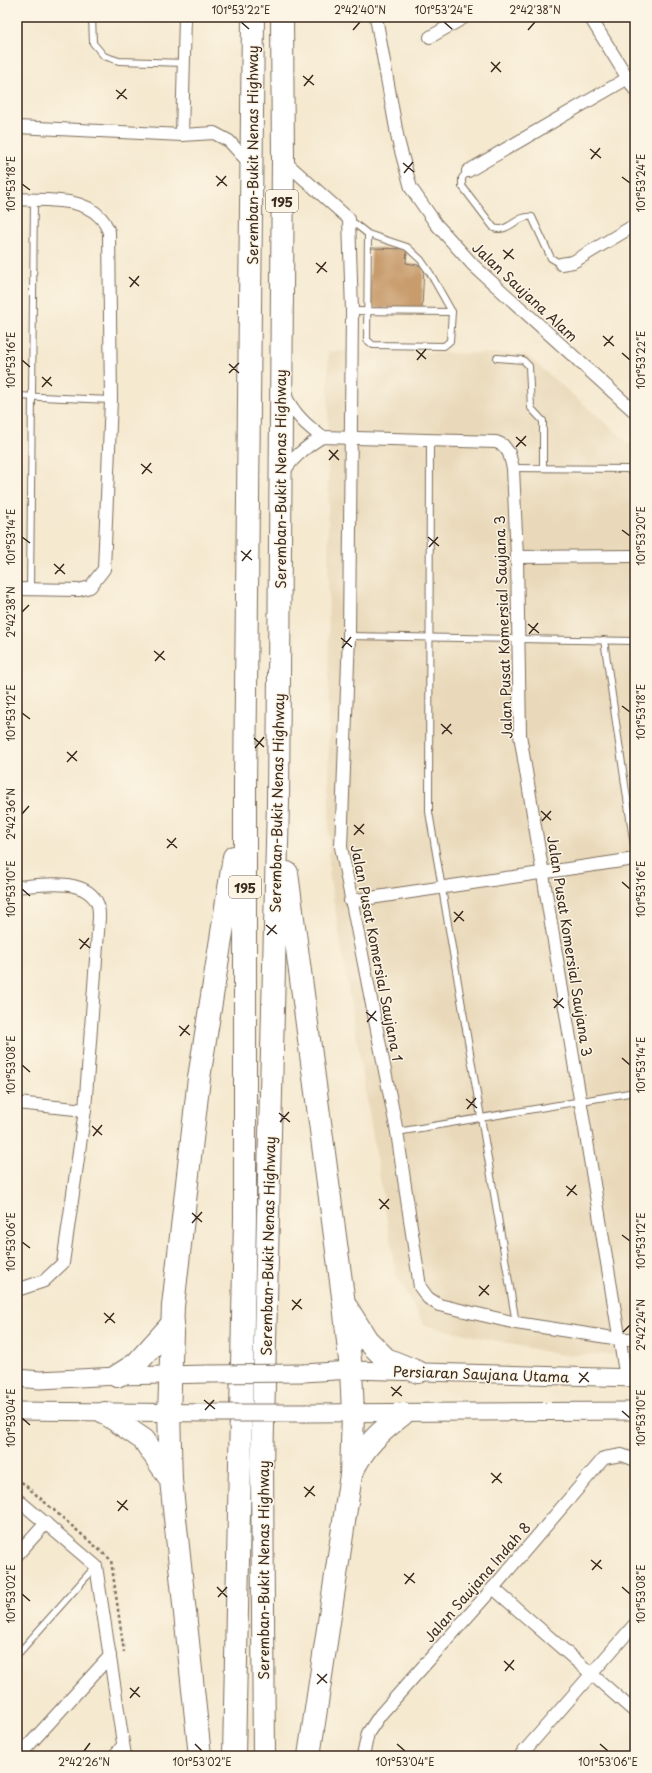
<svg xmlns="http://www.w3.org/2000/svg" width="652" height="1773" font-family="'Playpen Sans',sans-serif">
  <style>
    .built { fill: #e9d9ba }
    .building { fill: #c89c6d }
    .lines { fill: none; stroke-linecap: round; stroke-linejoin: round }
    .lane-casing { stroke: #7c6d5c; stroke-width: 8 }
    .street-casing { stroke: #7c6d5c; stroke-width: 14 }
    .secondary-casing { stroke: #7c6d5c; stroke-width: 19 }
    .highway-casing { stroke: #7c6d5c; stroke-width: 24 }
    .path { stroke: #7c6d5c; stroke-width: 2.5; stroke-dasharray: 3 3; stroke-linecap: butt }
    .lane { stroke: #fff; stroke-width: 6 }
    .street { stroke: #fff; stroke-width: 12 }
    .secondary { stroke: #fff; stroke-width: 17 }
    .highway { stroke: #fff; stroke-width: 22 }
    .secondary-bridge-casing { stroke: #7c6d5c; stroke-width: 19; stroke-linecap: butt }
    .secondary-bridge { stroke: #fff; stroke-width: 17 }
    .ticks { fill: none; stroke: #3b2a1e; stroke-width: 1.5 }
    .labels { text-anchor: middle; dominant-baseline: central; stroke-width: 3; stroke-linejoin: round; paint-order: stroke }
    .shield { fill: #fcf5e5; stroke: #75675a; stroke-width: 1 }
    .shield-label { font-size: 13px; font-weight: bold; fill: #3b2a1e }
    .street-label { font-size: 14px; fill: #3b2a1e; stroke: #fcf5e5 }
    .neatline { fill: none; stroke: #3b2a1e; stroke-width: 1.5 }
    .ticks-label { font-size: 10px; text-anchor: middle; fill: #3b2a1e }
  </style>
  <rect width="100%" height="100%" fill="#fcf5e5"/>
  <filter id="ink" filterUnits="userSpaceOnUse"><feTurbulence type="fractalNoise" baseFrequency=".025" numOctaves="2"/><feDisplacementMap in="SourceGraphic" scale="8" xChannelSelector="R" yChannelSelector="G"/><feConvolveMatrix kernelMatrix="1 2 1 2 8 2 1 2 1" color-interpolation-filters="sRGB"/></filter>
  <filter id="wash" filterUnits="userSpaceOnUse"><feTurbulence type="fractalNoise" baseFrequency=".012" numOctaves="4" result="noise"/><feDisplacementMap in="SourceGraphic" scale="16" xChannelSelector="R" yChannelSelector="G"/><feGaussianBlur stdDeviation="0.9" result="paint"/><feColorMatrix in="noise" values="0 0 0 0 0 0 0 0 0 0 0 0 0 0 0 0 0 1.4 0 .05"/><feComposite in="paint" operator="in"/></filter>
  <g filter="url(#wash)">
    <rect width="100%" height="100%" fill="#f5e9d0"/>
    <!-- built -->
    <path class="built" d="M328,351l197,3 110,94v906l-74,1 -137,-30 -28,-50 -67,-402z"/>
    <g id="blocks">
      <!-- building -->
      <path class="building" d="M371,248l36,1 -1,14 18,3 -2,43 -54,-1z"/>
    </g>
  </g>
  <g filter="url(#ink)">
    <use href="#blocks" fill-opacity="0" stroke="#7c6d5c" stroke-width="1"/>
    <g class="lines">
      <!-- lane casing -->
      <g class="lane-casing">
        <g id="lane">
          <path d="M92,17l1,26 11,13 15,5 66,2"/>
          <path d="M468,171l-6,7v8l32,42c13,6 24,-14 38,-11l19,41 10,6"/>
          <path d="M350,220l18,14 39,13 14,13 9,13 22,39 -2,29 -6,5 -71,-1 -6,-5 1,-106"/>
          <path d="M352,311l100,1"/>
          <path d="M497,358l26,2 6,6 2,42 12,13v47"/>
          <path d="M17,396l94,4"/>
          <path d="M430,440l-1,372 87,511"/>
          <path d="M513,468l115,1 7,7"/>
          <path d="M30,590l4,-390"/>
          <path d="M349,636l286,5"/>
          <path d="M604,640l31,213"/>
          <path d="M397,1132l238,-40"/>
          <path d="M17,1655l78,-88"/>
          <path d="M110,1756l13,-15"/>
        </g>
      </g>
      <!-- street casing -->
      <g class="street-casing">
        <g id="street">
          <path d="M376,17l22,123 13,48 25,36 37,41 162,147"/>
          <path d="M590,17l45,73"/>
          <path d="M430,37l35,-20"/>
          <path d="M17,127l165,8 32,-2 15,8 22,24"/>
          <path d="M182,135l3,-118"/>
          <path d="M283,160l66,59 3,92 -3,325 -8,211 56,285 23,155 8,11 11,7 77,18 104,16h15"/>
          <path d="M468,171l167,-97"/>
          <path d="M17,199c27,2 65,-3 84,19 4,4 6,10 8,14l2,168 -7,169 -14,18 -11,3 -62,-1"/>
          <path d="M561,264l12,-2 62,-37"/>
          <path d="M285,395c9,19 21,30 37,42"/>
          <path d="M283,473c10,-16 23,-26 39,-36l174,5 7,3 6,8 4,15 4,89 3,178 106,643"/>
          <path d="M517,557l118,-1"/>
          <path d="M17,887c23,-2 70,-11 81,18 1,4 1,9 1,13l-14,192 -22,153 -19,18 -27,9"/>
          <path d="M350,901l285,-42"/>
          <path d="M17,1103l68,7"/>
          <path d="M17,1499l79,67 29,190"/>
          <path d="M17,1555l29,-32"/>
          <path d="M493,1588l142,124"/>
          <path d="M19,1756l91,-100"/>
          <path d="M363,1756l5,-23 12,-18 113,-127 111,-130 18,-3 13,5"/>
          <path d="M520,1756l115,-132"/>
        </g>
      </g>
      <!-- secondary casing -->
      <g class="secondary-casing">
        <g id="secondary">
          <path d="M304,1373l47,-3 284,8"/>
          <path d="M17,1378l23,2 77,-4 91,-2"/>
          <path d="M17,1411l194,2"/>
          <path d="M306,1413l329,-2"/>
        </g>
      </g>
      <!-- highway casing -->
      <g class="highway-casing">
        <g id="highway">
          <path d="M287,873l57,431 7,66 2,43 -2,62 -42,281"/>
          <path d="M347,1308l20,32 19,19 32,13"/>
          <path d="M117,1376l19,-12 37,-41"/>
          <path d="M105,1413l39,27 27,40"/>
          <path d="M352,1472c12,-26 28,-40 51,-58"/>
          <path d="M200,1756l-29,-276 -2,-67 4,-107 26,-228 35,-221"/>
          <path d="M234,1756l11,-538v-431l8,-770"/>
          <path d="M264,1756l-2,-290 16,-664 5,-642 -1,-143"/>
        </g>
      </g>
      <!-- path -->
      <path class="path" d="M17,1478l94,82 13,92"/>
      <!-- lane -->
      <use href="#lane" class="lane"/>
      <!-- street -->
      <use href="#street" class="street"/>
      <!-- secondary -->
      <use href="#secondary" class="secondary"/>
      <!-- highway -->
      <use href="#highway" class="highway"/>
      <!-- secondary-bridge casing -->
      <g class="secondary-bridge-casing">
        <g id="secondary-bridge">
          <path d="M208,1374l96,-1"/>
          <path d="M211,1413h95"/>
        </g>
      </g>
      <!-- secondary-bridge -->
      <use href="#secondary-bridge" class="secondary-bridge"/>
    </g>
  </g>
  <!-- ticks -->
  <path class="ticks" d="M241,22l8,7M444,22l8,7M353,30l7,-8M528,30l7,-8M491,62l10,10M491,72l9,-10M303,76l11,9M304,86l9,-11M116,90l11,9M117,99l9,-10M590,149l11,9M591,159l9,-11M403,163l11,9M404,173l9,-11M216,176l11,10M622,177l8,6M22,184l8,6M217,186l9,-10M503,250l11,9M504,259l9,-10M316,263l11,9M317,273l9,-11M129,277l10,9M130,287l9,-11M603,336l11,10M604,346l9,-10M416,350l10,9M622,353l8,7M22,360l8,7M417,360l9,-11M229,364l10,9M229,373l10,-10M42,377l10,9M42,387l9,-10M516,437l10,9M516,447l10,-11M329,450l10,10M329,460l9,-10M141,464l11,9M142,474l9,-11M622,530l8,6M22,537l8,6M428,537l11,9M429,547l9,-10M241,551l11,9M242,561l9,-11M54,564l11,10M55,574l9,-10M22,612l7,-7M528,624l11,9M529,634l9,-11M341,638l11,9M342,648l9,-11M154,651l11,9M155,661l9,-10M622,706l8,6M22,713l8,6M441,724l11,10M442,734l9,-10M254,738l10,9M255,748l9,-11M67,752l10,9M67,762l10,-11M541,811l10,9M22,814l7,-8M542,821l9,-10M354,825l10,9M354,835l10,-11M167,839l10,9M167,848l9,-10M622,882l8,7M22,889l8,7M454,912l10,9M454,922l9,-11M266,925l11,9M267,935l9,-10M79,939l11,9M80,949l9,-11M553,999l11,9M554,1008l9,-10M366,1012l11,9M367,1022l9,-11M179,1026l11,9M180,1036l9,-11M622,1058l8,7M22,1065l8,7M466,1099l11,9M467,1109l9,-11M279,1113l11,9M280,1122l9,-10M92,1126l10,9M93,1136l9,-11M566,1186l11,9M567,1196l9,-11M379,1199l10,10M380,1209l9,-10M192,1213l10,9M192,1223l10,-11M622,1235l8,6M22,1242l8,6M479,1286l10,9M479,1296l10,-11M292,1300l10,9M292,1310l9,-11M104,1313l11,10M105,1323l9,-10M623,1332l7,-7M579,1373l10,9M579,1383l9,-11M391,1387l11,9M392,1396l9,-10M204,1400l11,9M205,1410l9,-10M622,1411l8,7M22,1418l8,7M491,1473l11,10M492,1483l9,-10M304,1487l11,9M305,1497l9,-11M117,1501l11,9M118,1511l9,-11M591,1560l11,9M592,1570l9,-10M404,1574l11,9M405,1584l9,-11M217,1587l10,10M622,1587l8,7M22,1594l8,7M218,1597l9,-10M504,1661l10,9M505,1671l9,-11M317,1674l10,9M317,1684l10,-10M130,1688l10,9M130,1698l9,-11M195,1744l7,7M397,1744l8,7M600,1744l8,7M84,1751l6,-8"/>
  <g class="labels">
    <!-- shield labels -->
    <g class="shield">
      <rect x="266" y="190" width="32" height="22" rx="3"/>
      <rect x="229" y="876" width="32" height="22" rx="3"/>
    </g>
    <g class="shield-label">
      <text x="282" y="201">195</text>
      <text x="245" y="887">195</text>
    </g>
    <!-- street labels -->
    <g class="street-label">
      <text transform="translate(252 155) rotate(-90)">Seremban-Bukit Nenas Highway</text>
      <text transform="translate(525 292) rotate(43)">Jalan Saujana Alam</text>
      <text transform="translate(280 479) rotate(-90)">Seremban-Bukit Nenas Highway</text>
      <text transform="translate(503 627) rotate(-92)">Jalan Pusat Komersial Saujana 3</text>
      <text transform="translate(277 803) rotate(-89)">Seremban-Bukit Nenas Highway</text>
      <text transform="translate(570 946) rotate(81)">Jalan Pusat Komersial Saujana 3</text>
      <text transform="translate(377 953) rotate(79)">Jalan Pusat Komersial Saujana 1</text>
      <text transform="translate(268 1246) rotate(-89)">Seremban-Bukit Nenas Highway</text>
      <text transform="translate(481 1374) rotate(2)">Persiaran Saujana Utama</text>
      <text transform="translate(263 1570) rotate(-90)">Seremban-Bukit Nenas Highway</text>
      <text transform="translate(477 1582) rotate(-49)">Jalan Saujana Indah 8</text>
    </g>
  </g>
  <!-- margin -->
  <rect width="652" height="1773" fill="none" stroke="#fcf5e5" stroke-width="44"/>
  <rect x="22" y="22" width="608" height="1729" class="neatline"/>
  <g class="ticks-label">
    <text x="241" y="14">101°53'22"E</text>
    <text x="360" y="14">2°42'40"N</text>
    <text x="444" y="14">101°53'24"E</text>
    <text x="535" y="14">2°42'38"N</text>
    <text transform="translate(641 183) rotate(-90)" y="4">101°53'24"E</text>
    <text transform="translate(11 184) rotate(-90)" y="4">101°53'18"E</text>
    <text transform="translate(641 360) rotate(-90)" y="4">101°53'22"E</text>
    <text transform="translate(11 360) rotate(-90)" y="4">101°53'16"E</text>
    <text transform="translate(641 536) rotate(-90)" y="4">101°53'20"E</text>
    <text transform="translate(11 537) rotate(-90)" y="4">101°53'14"E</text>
    <text transform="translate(11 612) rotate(-90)" y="4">2°42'38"N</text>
    <text transform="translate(641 712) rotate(-90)" y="4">101°53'18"E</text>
    <text transform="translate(11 713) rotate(-90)" y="4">101°53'12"E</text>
    <text transform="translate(11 814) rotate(-90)" y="4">2°42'36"N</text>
    <text transform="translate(641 889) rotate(-90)" y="4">101°53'16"E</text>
    <text transform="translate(11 889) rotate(-90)" y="4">101°53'10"E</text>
    <text transform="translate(641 1065) rotate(-90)" y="4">101°53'14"E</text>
    <text transform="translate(11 1065) rotate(-90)" y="4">101°53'08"E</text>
    <text transform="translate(641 1241) rotate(-90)" y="4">101°53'12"E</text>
    <text transform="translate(11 1242) rotate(-90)" y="4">101°53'06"E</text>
    <text transform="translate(641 1325) rotate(-90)" y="4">2°42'24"N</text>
    <text transform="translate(641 1418) rotate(-90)" y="4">101°53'10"E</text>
    <text transform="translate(11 1418) rotate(-90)" y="4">101°53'04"E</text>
    <text transform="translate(641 1594) rotate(-90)" y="4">101°53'08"E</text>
    <text transform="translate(11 1594) rotate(-90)" y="4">101°53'02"E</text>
    <text x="84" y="1766">2°42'26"N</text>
    <text x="202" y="1766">101°53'02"E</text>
    <text x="405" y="1766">101°53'04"E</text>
    <text x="608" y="1766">101°53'06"E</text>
  </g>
</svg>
